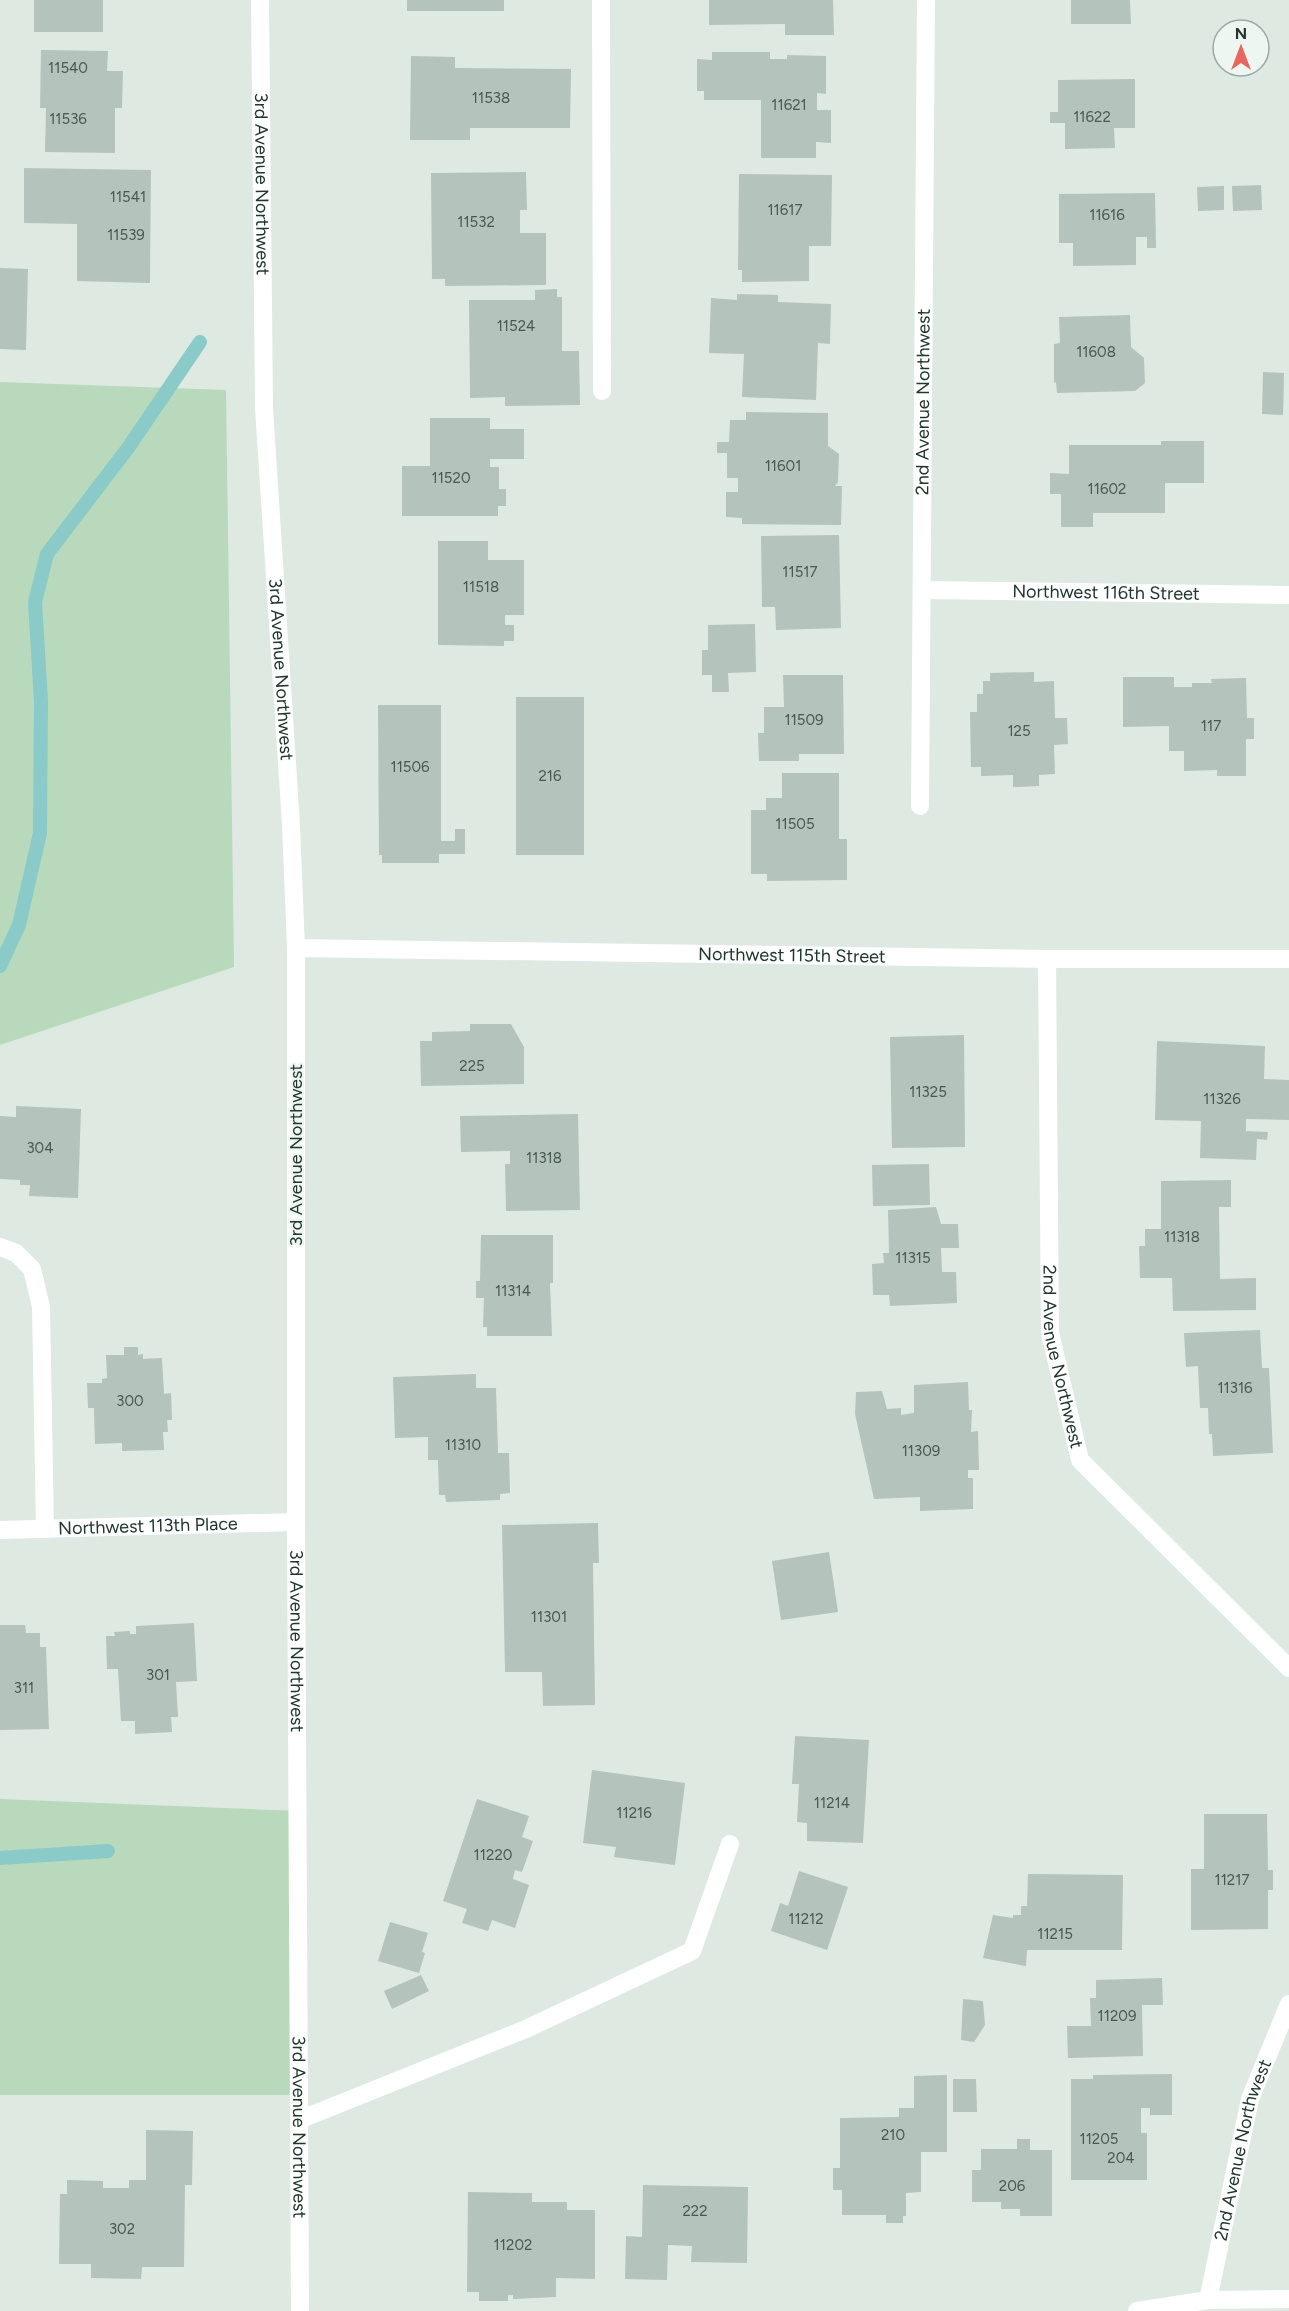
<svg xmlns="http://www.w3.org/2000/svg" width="1289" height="2311" font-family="Figtree,sans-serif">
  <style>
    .green { fill: #b8d9bb }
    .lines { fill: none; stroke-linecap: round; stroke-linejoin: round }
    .stream { stroke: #8acac8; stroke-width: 14 }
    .building { fill: #b4c3bb }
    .minor { stroke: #fff; stroke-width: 18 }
    .labels { text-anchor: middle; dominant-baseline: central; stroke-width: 4.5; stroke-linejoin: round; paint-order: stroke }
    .number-label { font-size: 15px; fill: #465a50 }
    .street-label { font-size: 18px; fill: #21372d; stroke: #eef6f1 }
  </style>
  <rect width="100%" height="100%" fill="#dee9e2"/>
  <!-- green -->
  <g class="green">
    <path d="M0,382l226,8 8,577 -234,78z"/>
    <path d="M0,1799l298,12 1,284h-299z"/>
  </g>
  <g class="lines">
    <!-- stream -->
    <g class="stream">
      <path d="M0,966l19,-41 21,-92 1,-131 -6,-100 12,-48 81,-106 72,-106"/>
      <path d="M0,1858l108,-7"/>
    </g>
  </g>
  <!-- building -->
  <g class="building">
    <rect x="34" y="0" width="69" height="32"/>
    <rect x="407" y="0" width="97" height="11"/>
    <path d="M709,0h124l1,35h-49v-11l-76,1z"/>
    <path d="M1071,0h59l1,24h-60z"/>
    <path d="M41,50l67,1 -1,20h16l-1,37h-7v45l-70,-1 1,-44h-6z"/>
    <path d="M712,52h58v7h17v-4l39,1v38l-9,-1v17h14v33l-15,-1v16h-55v-58h-57v-9h-7v-32l15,1z"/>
    <path d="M411,56l44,1v11l116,1 -1,59h-100v12h-60z"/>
    <path d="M1135,79v49h-21l1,20 -50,1v-26h-15v-11h8v-32z"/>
    <path d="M24,168l127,2 -1,113 -73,-2v-57l-53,-1z"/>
    <path d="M526,172l1,38h-7v23h26v52l-101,1v-7h-13l-1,-106z"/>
    <path d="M739,174l93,1 -1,71h-22v35l-67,1v-12h-4z"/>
    <path d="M1261,185l1,25 -29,1 -1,-25z"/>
    <path d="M1224,186v24l-26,1 -1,-24z"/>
    <path d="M1155,193l1,55h-9v-11h-11v28l-63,1v-23h-14v-49z"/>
    <path d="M0,268l28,1 -2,81 -26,-1z"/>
    <path d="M557,289v8h5v54h17l1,54 -75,1v-9l-35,1 -1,-98h66v-10z"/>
    <path d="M737,294l41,1v7l53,2 -1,40 -12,-1 -2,57 -74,-3 2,-43 -35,-1 2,-55 26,2z"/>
    <path d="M1130,315l1,32 13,11 1,25 -10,8 -78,2 -1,-11 -2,1v-39l6,-1 -1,-26z"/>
    <path d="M1263,372l21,1 -1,42 -21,-1z"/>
    <path d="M746,412l82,1v33l11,8 -1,28 -3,4h7l-1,39 -99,-1v-6l-16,-1v-25h12v-14h-11v-25h-10v-11h12l1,-22h16z"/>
    <path d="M430,418h60v11h34v30h-34v8h9v22h7v17h-8v10h-96v-50h28z"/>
    <path d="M1161,441h43v42h-39v30h-72v14h-32v-33h-11v-21l19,1v-29h92z"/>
    <path d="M839,535l2,93 -65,2 -1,-23h-13l-1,-71z"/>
    <path d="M438,541h50v19h36v55h-19v10h9v16h-10v5l-66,-1z"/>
    <path d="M755,624l1,48 -28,1 1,19h-17v-17h-10v-25h6v-25z"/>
    <path d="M1034,672v10l20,-1 1,37h12l1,26 -14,1 1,29 -16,1v11l-26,1v-12l-32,1v-9h-10l-1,-55h7v-18h6v-13h7v-8z"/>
    <path d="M783,675h60l1,79h-45v7h-40l-1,-28h6v-26h20z"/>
    <path d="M1123,677h51v10h18v-4h20l-1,-4 35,-1 1,40h7v21h-8v37h-29v-6l-33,1v-20h-15v-25l-46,1z"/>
    <rect x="516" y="697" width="68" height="158"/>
    <path d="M378,705h63v136h14v-12h10v25h-26v9h-57v-8h-3z"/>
    <path d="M782,773h57v66h8v41l-80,1v-7h-16v-64h15v-12h16z"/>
    <path d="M470,1024h41l13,23v37l-103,2 -1,-45h12v-9l38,-1z"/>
    <path d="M964,1035l1,112 -73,1 -2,-111z"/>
    <path d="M1157,1041l108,5 -1,33 25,1v40l-43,-1v12l22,1 -1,8 -10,-1 -1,21 -56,-2 1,-37 -46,-1z"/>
    <path d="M16,1106l65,3 -3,89 -49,-2 1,-11h-10v-5l-20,-1v-63l16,1z"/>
    <path d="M578,1114l2,96 -74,1 -1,-47h5v-13l-49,1 -1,-36z"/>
    <path d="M929,1164l1,41 -57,1 -1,-41z"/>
    <path d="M1231,1180v27h-12l1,72 36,-1v32l-83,1 -1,-33h-32l-1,-32h6v-17h16v-48z"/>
    <path d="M936,1207l5,17h17l1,24h-18l1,24h14l1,31 -67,3 -1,-11h-16l-1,-31 12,-1 -1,-10h6l-1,-43z"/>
    <path d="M481,1235h72v48h-3l2,53h-65v-9h-4l1,-29h-8v-17h4z"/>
    <path d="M1260,1330l2,38h7l4,85 -60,3 -1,-22h-3l-1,-26h-8l-2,-42 -12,1 -2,-34z"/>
    <path d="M124,1347h14v8l5,-1v5l19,-1 2,36 7,-1 1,27h-5l1,12h-5l1,18 -42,1v-8l-27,1 -1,-36h-6l-1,-25h15v-4l5,-1 -1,-23h18z"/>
    <path d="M476,1374v14h20l2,65h11l1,40 -10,1v6l-54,2 -1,-7h-6l-1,-35h-10v-23l-33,1 -2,-61z"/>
    <path d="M968,1382l1,28h3l-1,22 7,-1 1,39h-11v8h5v31l-53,2v-14l-46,2 -19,-85 1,-22 26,-1 5,18 14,-1v7l13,-2v-28z"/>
    <path d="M598,1523l1,40h-6l2,142 -52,1 -1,-34h-37l-3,-147z"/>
    <path d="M829,1552l9,60 -57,8 -9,-59z"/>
    <path d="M194,1623l3,58 -21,1 2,35h-7l1,15 -37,2v-13h-14l-3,-52h-11l-1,-33h9l-1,-4 16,-1v3h6v-8z"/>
    <path d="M0,1625h25l1,8h14v14h6l3,82 -49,1z"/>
    <path d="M795,1736l74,4 -6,103 -56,-2v-18l-10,-1 2,-38h-7z"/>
    <path d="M592,1770l93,13 -10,82 -61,-8 2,-10 -33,-4z"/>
    <path d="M477,1799l52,17 -7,21 11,4 -11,31 -7,-2 -2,9 16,6 -14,43 -23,-8 -4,11 -26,-8 5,-14 -24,-8z"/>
    <path d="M1204,1814h63l1,56h5v20h-5v39l-77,1v-61h13z"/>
    <path d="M799,1871l49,16 -21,63 -56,-19 9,-28 8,3z"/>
    <path d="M1028,1874l95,1 -1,75h-95l-1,16 -43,-8 10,-43 20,3v-3h8v-9h6z"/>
    <path d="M390,1922l38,11 -6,19 3,1 -6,20 -41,-12z"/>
    <path d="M421,1975l8,16 -37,18 -8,-18z"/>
    <path d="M1162,1978l1,27h-21l1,51 -75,2 -1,-32h24l-1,-28h6v-18z"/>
    <path d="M963,1999l20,2 2,24 -11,17 -13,-2z"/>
    <path d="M1172,2074v41h-22v-7h-9v25h6v47h-76v-101h22v-4z"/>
    <path d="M947,2075v77h-26v40l-15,1v23h-3v7h-17v-8h-44v-25h-9v-22h7v-50l59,-1v-9h15v-32z"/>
    <path d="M953,2079h23l1,33h-24z"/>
    <path d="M146,2130l47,1 -1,54h-7l-1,82h-42l-1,12 -50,-1v-14h-32l1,-70h7v-14l36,1v7h26v-8h17z"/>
    <path d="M1017,2139h13v11h22v66h-32v-7h-19v-7h-29v-32h9v-21h36z"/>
    <path d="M643,2185l105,2 -1,76 -56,-1 1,-16 -24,-1 -1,35 -42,-1 1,-43 16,1z"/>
    <path d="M468,2192l64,1v9h35v8h28v69l-39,-1v19l-43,2v-4h-5v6h-29v-9h-12z"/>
  </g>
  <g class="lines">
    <!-- minor -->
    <g class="minor">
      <path id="s1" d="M260,0l4,408 27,417 5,123v574l4,789"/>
      <path d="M601,0l1,391"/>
      <path id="s2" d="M923,590l366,5"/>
      <path id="s3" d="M920,806l6,-806"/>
      <path id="s4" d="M296,948l751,11h242"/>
      <path id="s5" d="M1047,959l3,374 30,127 209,208"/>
      <path d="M0,1247l16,6 16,16 9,38 4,222"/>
      <path id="s6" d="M0,1530l296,-8"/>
      <path d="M299,2120l227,-91 166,-78 38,-107"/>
      <path id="s7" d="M1208,2300l42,-201 39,-95"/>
      <path d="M1137,2311l71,-11 81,-1"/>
    </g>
  </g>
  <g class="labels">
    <!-- number labels -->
    <g class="number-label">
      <text x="68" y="68">11540</text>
      <text x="491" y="98">11538</text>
      <text x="789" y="105">11621</text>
      <text x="1092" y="117">11622</text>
      <text x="68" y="119">11536</text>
      <text x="128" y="197">11541</text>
      <text x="785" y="210">11617</text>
      <text x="1107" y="215">11616</text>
      <text x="476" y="222">11532</text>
      <text x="126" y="235">11539</text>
      <text x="516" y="326">11524</text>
      <text x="1096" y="352">11608</text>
      <text x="783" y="466">11601</text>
      <text x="451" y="478">11520</text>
      <text x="1107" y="489">11602</text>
      <text x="800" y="572">11517</text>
      <text x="481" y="587">11518</text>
      <text x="804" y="720">11509</text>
      <text x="1211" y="726">117</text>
      <text x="1019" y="731">125</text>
      <text x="410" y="767">11506</text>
      <text x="550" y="776">216</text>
      <text x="795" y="824">11505</text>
      <text x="472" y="1066">225</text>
      <text x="928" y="1092">11325</text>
      <text x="1222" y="1099">11326</text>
      <text x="40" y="1148">304</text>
      <text x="544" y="1158">11318</text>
      <text x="1182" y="1237">11318</text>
      <text x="913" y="1258">11315</text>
      <text x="513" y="1291">11314</text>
      <text x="1235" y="1388">11316</text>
      <text x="130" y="1401">300</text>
      <text x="463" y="1445">11310</text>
      <text x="921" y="1451">11309</text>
      <text x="549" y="1617">11301</text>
      <text x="158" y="1675">301</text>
      <text x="24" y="1688">311</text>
      <text x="832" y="1803">11214</text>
      <text x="634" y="1813">11216</text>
      <text x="493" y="1855">11220</text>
      <text x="1232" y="1880">11217</text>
      <text x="806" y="1919">11212</text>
      <text x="1055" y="1934">11215</text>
      <text x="1117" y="2016">11209</text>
      <text x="893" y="2135">210</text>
      <text x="1099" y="2139">11205</text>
      <text x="1121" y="2158">204</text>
      <text x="1012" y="2186">206</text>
      <text x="695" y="2211">222</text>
      <text x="122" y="2229">302</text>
      <text x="513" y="2245">11202</text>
    </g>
    <!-- street labels -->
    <g class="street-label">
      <text stroke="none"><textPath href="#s1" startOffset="184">3rd Avenue Northwest</textPath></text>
      <text stroke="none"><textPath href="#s3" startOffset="404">2nd Avenue Northwest</textPath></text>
      <text stroke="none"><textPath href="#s2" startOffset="183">Northwest 116th Street</textPath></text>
      <text stroke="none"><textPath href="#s1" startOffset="670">3rd Avenue Northwest</textPath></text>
      <text stroke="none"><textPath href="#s4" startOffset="496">Northwest 115th Street</textPath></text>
      <text transform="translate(296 1155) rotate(-90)">3rd Avenue Northwest</text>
      <text stroke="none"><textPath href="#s5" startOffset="399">2nd Avenue Northwest</textPath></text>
      <text stroke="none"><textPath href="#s6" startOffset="148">Northwest 113th Place</textPath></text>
      <text stroke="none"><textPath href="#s1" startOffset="1642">3rd Avenue Northwest</textPath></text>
      <text stroke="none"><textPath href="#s1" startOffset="2128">3rd Avenue Northwest</textPath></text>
      <text stroke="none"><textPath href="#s7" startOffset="154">2nd Avenue Northwest</textPath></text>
    </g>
  </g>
  <!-- north arrow -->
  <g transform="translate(1241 48)"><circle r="28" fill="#eef6f1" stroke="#9caaa3" stroke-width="1.5"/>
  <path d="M0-4.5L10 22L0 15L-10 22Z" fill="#e7665e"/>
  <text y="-9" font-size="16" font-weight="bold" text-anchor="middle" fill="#21372d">N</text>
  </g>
</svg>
